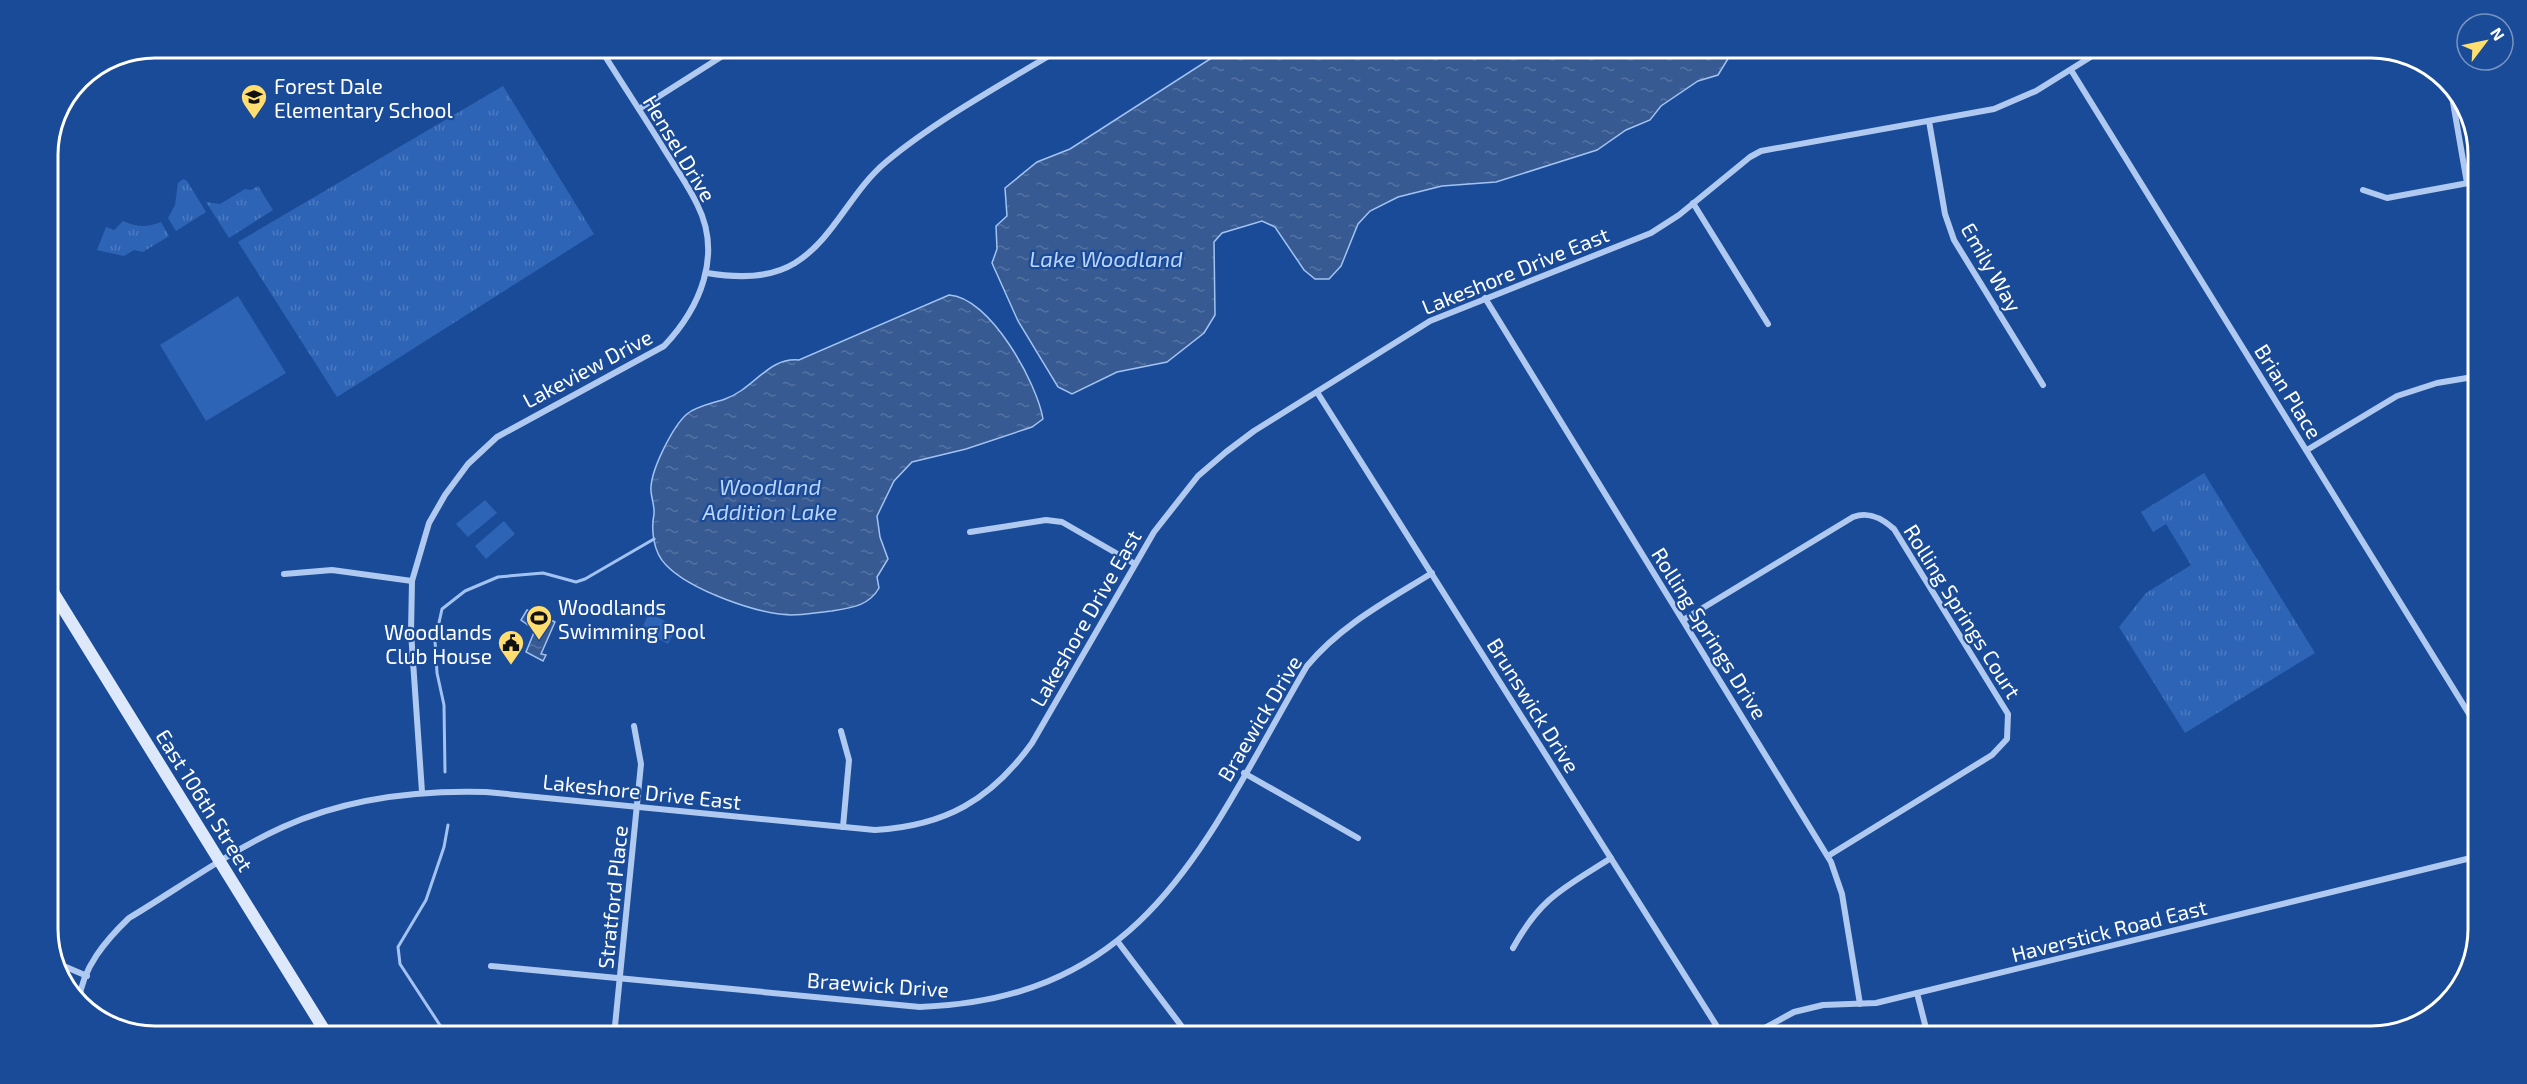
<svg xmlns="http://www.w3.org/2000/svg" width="2527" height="1084" font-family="'Exo 2',sans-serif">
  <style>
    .grass { fill: url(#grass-tufts) }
    .pitch { fill: #2e64b5 }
    .water { fill: url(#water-ripples); stroke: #a2c3f2; stroke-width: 1.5 }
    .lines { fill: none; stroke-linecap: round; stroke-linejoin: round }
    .stream { stroke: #a2c3f2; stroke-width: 3 }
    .street { stroke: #afc9f0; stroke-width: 6 }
    .secondary { stroke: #dde9fb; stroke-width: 12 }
    .labels { text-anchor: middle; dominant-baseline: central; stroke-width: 4.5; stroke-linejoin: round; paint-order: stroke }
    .poi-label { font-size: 21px; fill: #fff; stroke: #1a4b98; text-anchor: start }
    .street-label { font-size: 21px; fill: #fff; stroke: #1a4b98 }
    .water-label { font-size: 22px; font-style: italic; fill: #bbd4f7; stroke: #1a4b98 }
    .rim { fill: none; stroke: #fff; stroke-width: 3 }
  </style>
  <defs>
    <pattern id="grass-tufts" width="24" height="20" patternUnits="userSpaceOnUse" patternTransform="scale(1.5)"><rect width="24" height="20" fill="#2e64b5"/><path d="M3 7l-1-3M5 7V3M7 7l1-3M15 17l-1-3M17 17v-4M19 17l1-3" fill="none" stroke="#4d7bc0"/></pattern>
    <pattern id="water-ripples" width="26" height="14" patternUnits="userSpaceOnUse" patternTransform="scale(1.5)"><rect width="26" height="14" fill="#375a92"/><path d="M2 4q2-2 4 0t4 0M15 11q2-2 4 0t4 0" fill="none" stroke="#5573a2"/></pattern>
  </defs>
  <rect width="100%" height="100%" fill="#1a4b98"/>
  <!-- grass -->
  <g class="grass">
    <path d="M503,86l91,148 -257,163 -99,-155z"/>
    <path d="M183,179l4,2 19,31 -30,19 -8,-13 7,-13 3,-22z"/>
    <path d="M258,186l15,24 -44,28 -23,-36 14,2 25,-15 6,1z"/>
    <path d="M123,221c14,6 23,7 38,1l8,14 -26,16 -9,-2 -10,6 -27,-6 9,-23 8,3z"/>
    <path d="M2204,473l111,180 -130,80 -66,-106 27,-34 45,-28 -25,-41 -13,8 -12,-20z"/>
  </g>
  <!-- pitch -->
  <g class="pitch">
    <path d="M238,296l48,77 -80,48 -46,-76z"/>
    <path d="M485,500l12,13 -29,24 -12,-13z"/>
    <path d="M504,521l11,13 -29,25 -11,-13z"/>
    <path d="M649,613l28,14 -9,17 -27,-14z"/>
  </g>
  <!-- water -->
  <g class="water">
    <path d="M1227,48h528l-26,9 -11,18 -20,6 -37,25 -11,14 -24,10 -29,20 -101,32 -54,4 -44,11 -28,14 -12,13 -17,42 -12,13h-14l-11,-9 -29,-43 -13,-6 -40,12 -8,9 1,73 -11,18 -37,29 -50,10 -45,22 -14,-7 -40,-66 -26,-58 5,-14 -1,-23 11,-10 -2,-28 32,-26 33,-13z"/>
    <path d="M949,295c41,2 88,88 94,124l-11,8 -66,22 -54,13 -18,19 -17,35 3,21 8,22 -11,18 2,11c-10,18 -28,20 -47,23 -13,1 -27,4 -41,4 -34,-1 -101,-25 -125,-50 -13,-13 -15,-35 -12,-51 1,-9 -4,-19 -3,-27 1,-19 22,-61 36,-73 9,-8 27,-11 38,-15 29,-10 43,-42 74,-39z"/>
    <path d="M527,610l28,12 -14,32 5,1 -3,6 -17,-9 9,-22 -14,-10z"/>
  </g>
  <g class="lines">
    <!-- stream -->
    <g class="stream">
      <path d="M445,772l-1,-67 -7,-32 -2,-32 7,-32 23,-18 33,-14 45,-4 33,9 9,-3 69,-40"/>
      <path d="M447,1036l-47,-72 -2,-17 28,-47 18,-53 4,-22"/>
    </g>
    <!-- street -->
    <g class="street">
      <path d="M2071,70l408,660"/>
      <path d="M2450,85l17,98"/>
      <path d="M639,109l96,-61"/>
      <path d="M1929,121l16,93 9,26 89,145"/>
      <path d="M2363,190l24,8 92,-17"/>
      <path d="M1693,203l75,121"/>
      <path d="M707,273c30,5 62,6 88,-10 39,-24 55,-71 91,-101 50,-42 120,-80 176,-114"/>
      <path d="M1485,298l346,564 11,32 18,110"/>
      <path d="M1317,392l406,644"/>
      <path d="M2307,450l90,-54 40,-13 42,-7"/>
      <path d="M970,532l76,-12 16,2 73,42"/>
      <path d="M284,574l48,-4 80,11"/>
      <path d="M1683,620l170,-103c16,-6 29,1 41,12l114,185 -1,25 -15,16 -164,101"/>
      <path d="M841,731l8,29 -6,67"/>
      <path d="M1244,773l114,65"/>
      <path d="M422,792l-11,-160 1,-51 17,-58 16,-28 23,-31 29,-27 167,-91c36,-38 59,-91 33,-142 -9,-19 -22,-37 -33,-55 -21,-34 -43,-67 -64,-101"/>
      <path d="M1118,942l71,94"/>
      <path d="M1513,948c28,-51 51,-60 98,-90"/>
      <path d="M59,964l28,12"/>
      <path d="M491,966l429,41c230,-8 286,-169 387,-341 34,-41 80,-65 125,-93"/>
      <path d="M1917,993l11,43"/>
      <path d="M79,1001c3,-33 27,-61 50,-83 50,-30 101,-67 154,-91 64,-29 133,-37 203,-35l389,38c70,-4 116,-30 157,-87l122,-211 44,-56 28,-24 28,-21 176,-110 221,-88 28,-18 71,-58 11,-6 233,-42 42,-18 69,-43"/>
      <path d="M614,1036l27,-272 -7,-38"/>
      <path d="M1750,1036l44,-24 29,-7 53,-2 603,-147"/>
    </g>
    <!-- secondary -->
    <path class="secondary" d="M48,584l280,452"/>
  </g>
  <!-- icons -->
  <defs>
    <g id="school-pin" transform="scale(1.35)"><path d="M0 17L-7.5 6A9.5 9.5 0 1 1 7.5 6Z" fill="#ffdd6e" stroke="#1a4b98"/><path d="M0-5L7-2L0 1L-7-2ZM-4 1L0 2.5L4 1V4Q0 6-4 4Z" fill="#111"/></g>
    <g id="stadium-pin" transform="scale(1.35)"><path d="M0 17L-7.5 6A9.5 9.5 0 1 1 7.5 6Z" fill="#ffdd6e" stroke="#1a4b98"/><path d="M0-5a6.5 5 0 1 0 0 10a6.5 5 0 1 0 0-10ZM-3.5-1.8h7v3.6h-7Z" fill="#111"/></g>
    <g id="civic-pin" transform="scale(1.35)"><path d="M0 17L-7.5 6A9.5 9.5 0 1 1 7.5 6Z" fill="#ffdd6e" stroke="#1a4b98"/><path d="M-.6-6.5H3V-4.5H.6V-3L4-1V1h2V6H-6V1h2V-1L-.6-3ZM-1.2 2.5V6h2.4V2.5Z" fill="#111"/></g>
  </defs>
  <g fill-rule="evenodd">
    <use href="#school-pin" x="254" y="97"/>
    <use href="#stadium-pin" x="539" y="618"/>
    <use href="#civic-pin" x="511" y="643"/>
  </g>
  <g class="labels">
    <!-- poi labels -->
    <g class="poi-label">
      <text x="274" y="85">Forest Dale<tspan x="274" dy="24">Elementary School</tspan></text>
      <text x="558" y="606">Woodlands<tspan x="558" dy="24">Swimming Pool</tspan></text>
      <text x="492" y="631" text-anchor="end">Woodlands<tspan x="492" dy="24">Club House</tspan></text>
    </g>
    <!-- street labels -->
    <g class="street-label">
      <text transform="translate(680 148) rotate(59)">Hensel Drive</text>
      <text transform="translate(1992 267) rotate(60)">Emily Way</text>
      <text transform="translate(1515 270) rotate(-22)">Lakeshore Drive East</text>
      <text transform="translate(587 368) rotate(-28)">Lakeview Drive</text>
      <text transform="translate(2289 391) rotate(58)">Brian Place</text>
      <text transform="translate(1963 611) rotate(58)">Rolling Springs Court</text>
      <text transform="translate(1085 618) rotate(-60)">Lakeshore Drive East</text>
      <text transform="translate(1710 633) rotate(58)">Rolling Springs Drive</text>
      <text transform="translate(1534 705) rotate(58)">Brunswick Drive</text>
      <text transform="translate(1259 718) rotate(-59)">Braewick Drive</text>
      <text transform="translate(642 791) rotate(6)">Lakeshore Drive East</text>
      <text transform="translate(205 800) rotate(58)">East 106th Street</text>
      <text transform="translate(612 897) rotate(-84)">Stratford Place</text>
      <text transform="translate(2109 930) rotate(-14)">Haverstick Road East</text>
      <text transform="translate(878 984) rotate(4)">Braewick Drive</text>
    </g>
    <!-- water labels -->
    <g class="water-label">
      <text x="1106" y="258">Lake Woodland</text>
      <text x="770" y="486">Woodland<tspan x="770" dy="25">Addition Lake</tspan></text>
    </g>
  </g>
  <!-- crop -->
  <path d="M0 0H2527V1084H0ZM155 58H2371A97 97 0 0 1 2468 155V929A97 97 0 0 1 2371 1026H155A97 97 0 0 1 58 929V155A97 97 0 0 1 155 58Z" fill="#1a4b98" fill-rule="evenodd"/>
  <path class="rim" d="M155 58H2371A97 97 0 0 1 2468 155V929A97 97 0 0 1 2371 1026H155A97 97 0 0 1 58 929V155A97 97 0 0 1 155 58Z"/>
  <!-- north arrow -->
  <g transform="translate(2485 42) rotate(58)"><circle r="28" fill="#1a4b98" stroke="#7693c1" stroke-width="1.5"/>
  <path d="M0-4.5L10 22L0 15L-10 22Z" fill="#ffdd6e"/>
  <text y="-9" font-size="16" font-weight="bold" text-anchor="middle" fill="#ffffff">N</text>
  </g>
</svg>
